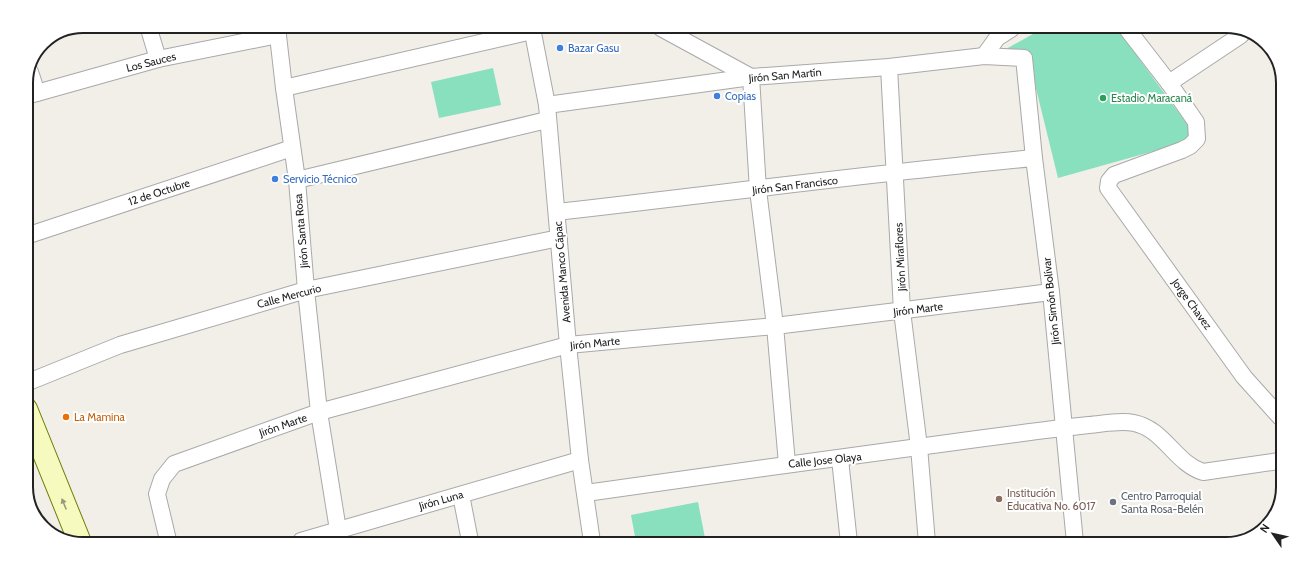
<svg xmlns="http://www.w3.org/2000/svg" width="1309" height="570" font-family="Cabin,sans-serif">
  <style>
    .pitch { fill: #88e0be }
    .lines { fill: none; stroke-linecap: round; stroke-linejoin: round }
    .street-casing { stroke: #a9a9a9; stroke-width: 18 }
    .secondary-casing { stroke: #707d05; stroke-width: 24 }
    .street { stroke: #fff; stroke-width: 16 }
    .secondary { stroke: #f7fabf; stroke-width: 22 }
    .oneway { fill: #979978 }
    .shop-dot { fill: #3f7fe0; stroke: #fff; stroke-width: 1.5 }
    .leisure-dot { fill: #2e9e5b; stroke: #fff; stroke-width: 1.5 }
    .food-dot { fill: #e8710a; stroke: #fff; stroke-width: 1.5 }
    .education-dot { fill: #8d6e63; stroke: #fff; stroke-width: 1.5 }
    .worship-dot { fill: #6b7280; stroke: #fff; stroke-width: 1.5 }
    .labels { text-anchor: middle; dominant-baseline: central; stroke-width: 4; stroke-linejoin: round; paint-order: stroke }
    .shop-label { font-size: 11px; fill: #366cbe; stroke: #fff; text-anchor: start }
    .street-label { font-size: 11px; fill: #222; stroke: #fff }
    .leisure-label { font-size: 11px; fill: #27864d; stroke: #fff; text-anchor: start }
    .food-label { font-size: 11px; fill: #c56008; stroke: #fff; text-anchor: start }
    .education-label { font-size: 11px; fill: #785e54; stroke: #fff; text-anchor: start }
    .worship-label { font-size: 11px; fill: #5b616d; stroke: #fff; text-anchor: start }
    .rim { fill: none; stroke: #222; stroke-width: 2 }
  </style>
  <rect width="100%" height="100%" fill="#f2efe9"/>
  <!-- pitch -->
  <g class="pitch">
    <path d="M1040,30h78l77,105 -5,6 -132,37 -29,-118 -23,-11z"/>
    <path d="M493,68l8,37 -62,13 -8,-36z"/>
    <path d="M698,502l7,36 -22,4h-47l-5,-27z"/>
  </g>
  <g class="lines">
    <!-- street casing -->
    <g class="street-casing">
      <g id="street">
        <path d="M148,26l10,33"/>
        <path d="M277,27l7,61 13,92 9,110 13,122 19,118"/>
        <path d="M532,28l15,77 21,240 12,115 12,82"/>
        <path d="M661,28l90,49 7,113 17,136 12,138"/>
        <path d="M1128,30l41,53 27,39 1,17 -7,7 -8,4 -68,25 -5,6 -1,7 136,189 36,40"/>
        <path d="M984,56l13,-18 14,-9"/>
        <path d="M889,67l13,244 17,136 8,96"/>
        <path d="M30,72l7,21"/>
        <path d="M1169,83l72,-48"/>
        <path d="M284,88l248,-57"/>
        <path d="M26,96l132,-37 120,-24"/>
        <path d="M547,105l204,-28 138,-10 95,-11 40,2 10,100 17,134 24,251"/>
        <path d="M297,180l250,-60"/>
        <path d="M557,212c159,-18 317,-39 477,-54"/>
        <path d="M26,236l266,-88"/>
        <path d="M26,383l94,-38 186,-55 253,-52"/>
        <path d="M840,459l9,84"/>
        <path d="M586,493c130,-19 261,-36 391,-54 37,-5 74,-10 112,-14 14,-1 30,-5 45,-2 30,6 41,40 69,49l76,-11"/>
        <path d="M461,495l9,46"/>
        <path d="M168,540l-11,-46 5,-15 12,-15 145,-52 249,-67 207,-19 276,-34"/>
        <path d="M301,541l279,-81"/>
      </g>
    </g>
    <!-- secondary casing -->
    <g class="secondary-casing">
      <path id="secondary" d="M26,409l53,131"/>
    </g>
    <!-- street -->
    <use href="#street" class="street"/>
    <!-- secondary -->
    <use href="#secondary" class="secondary"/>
  </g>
  <!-- one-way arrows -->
  <defs><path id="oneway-solid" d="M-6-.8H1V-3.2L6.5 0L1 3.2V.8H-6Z"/></defs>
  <use class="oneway" href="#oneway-solid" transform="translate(64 504) rotate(-112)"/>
  <!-- markers -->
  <g class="shop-dot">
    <circle cx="560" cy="48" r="4"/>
    <circle cx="717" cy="96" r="4"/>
    <circle cx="275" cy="179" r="4"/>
  </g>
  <circle class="leisure-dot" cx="1103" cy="98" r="4"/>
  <circle class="food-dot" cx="66" cy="417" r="4"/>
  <circle class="education-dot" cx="999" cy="499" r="4"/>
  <circle class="worship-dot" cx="1113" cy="502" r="4"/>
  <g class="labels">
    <!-- shop labels -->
    <g class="shop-label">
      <text x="568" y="48">Bazar Gasu</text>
      <text x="725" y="96">Copias</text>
      <text x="283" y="179">Servicio Técnico</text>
    </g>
    <!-- street labels -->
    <g class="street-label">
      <text transform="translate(151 62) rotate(-14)">Los Sauces</text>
      <text transform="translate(785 75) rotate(-5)">Jirón San Martín</text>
      <text transform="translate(795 185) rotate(-7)">Jirón San Francisco</text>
      <text transform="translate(159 192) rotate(-18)">12 de Octubre</text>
      <text transform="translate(301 231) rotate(-95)">Jirón Santa Rosa</text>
      <text transform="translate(900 257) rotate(-93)">Jirón Miraflores</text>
      <text transform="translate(562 272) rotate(-95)">Avenida Manco Cápac</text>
      <text transform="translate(289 296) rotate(-15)">Calle Mercurio</text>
      <text transform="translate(1051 301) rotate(-96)">Jirón Simón Bolívar</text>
      <text transform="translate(1192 304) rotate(54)">Jorge Chavez</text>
      <text transform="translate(918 309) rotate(-7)">Jirón Marte</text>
      <text transform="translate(595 343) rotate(-6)">Jirón Marte</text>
      <text transform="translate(283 425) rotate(-19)">Jirón Marte</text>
      <text transform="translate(825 460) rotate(-6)">Calle Jose Olaya</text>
      <text transform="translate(441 500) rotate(-16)">Jirón Luna</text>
    </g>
    <!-- leisure labels -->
    <g class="leisure-label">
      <text x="1111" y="98">Estadio Maracaná</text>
    </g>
    <!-- food labels -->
    <g class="food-label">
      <text x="74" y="417">La Mamina</text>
    </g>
    <!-- education labels -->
    <g class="education-label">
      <text x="1007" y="493">Institución<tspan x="1007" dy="13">Educativa No. 6017</tspan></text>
    </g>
    <!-- worship labels -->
    <g class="worship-label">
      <text x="1121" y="496">Centro Parroquial<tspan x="1121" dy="13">Santa Rosa-Belén</tspan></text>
    </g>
  </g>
  <!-- crop -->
  <path d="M0 0H1309V570H0ZM83 33H1226A50 50 0 0 1 1276 83V487A50 50 0 0 1 1226 537H83A50 50 0 0 1 33 487V83A50 50 0 0 1 83 33Z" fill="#fff" fill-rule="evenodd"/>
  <path class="rim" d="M83 33H1226A50 50 0 0 1 1276 83V487A50 50 0 0 1 1226 537H83A50 50 0 0 1 33 487V83A50 50 0 0 1 83 33Z"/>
  <!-- north arrow -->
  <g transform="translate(1273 534) rotate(304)" stroke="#ffffff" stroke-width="3" paint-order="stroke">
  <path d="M0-3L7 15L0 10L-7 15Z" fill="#222222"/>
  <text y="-6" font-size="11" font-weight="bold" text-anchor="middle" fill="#222222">N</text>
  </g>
</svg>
